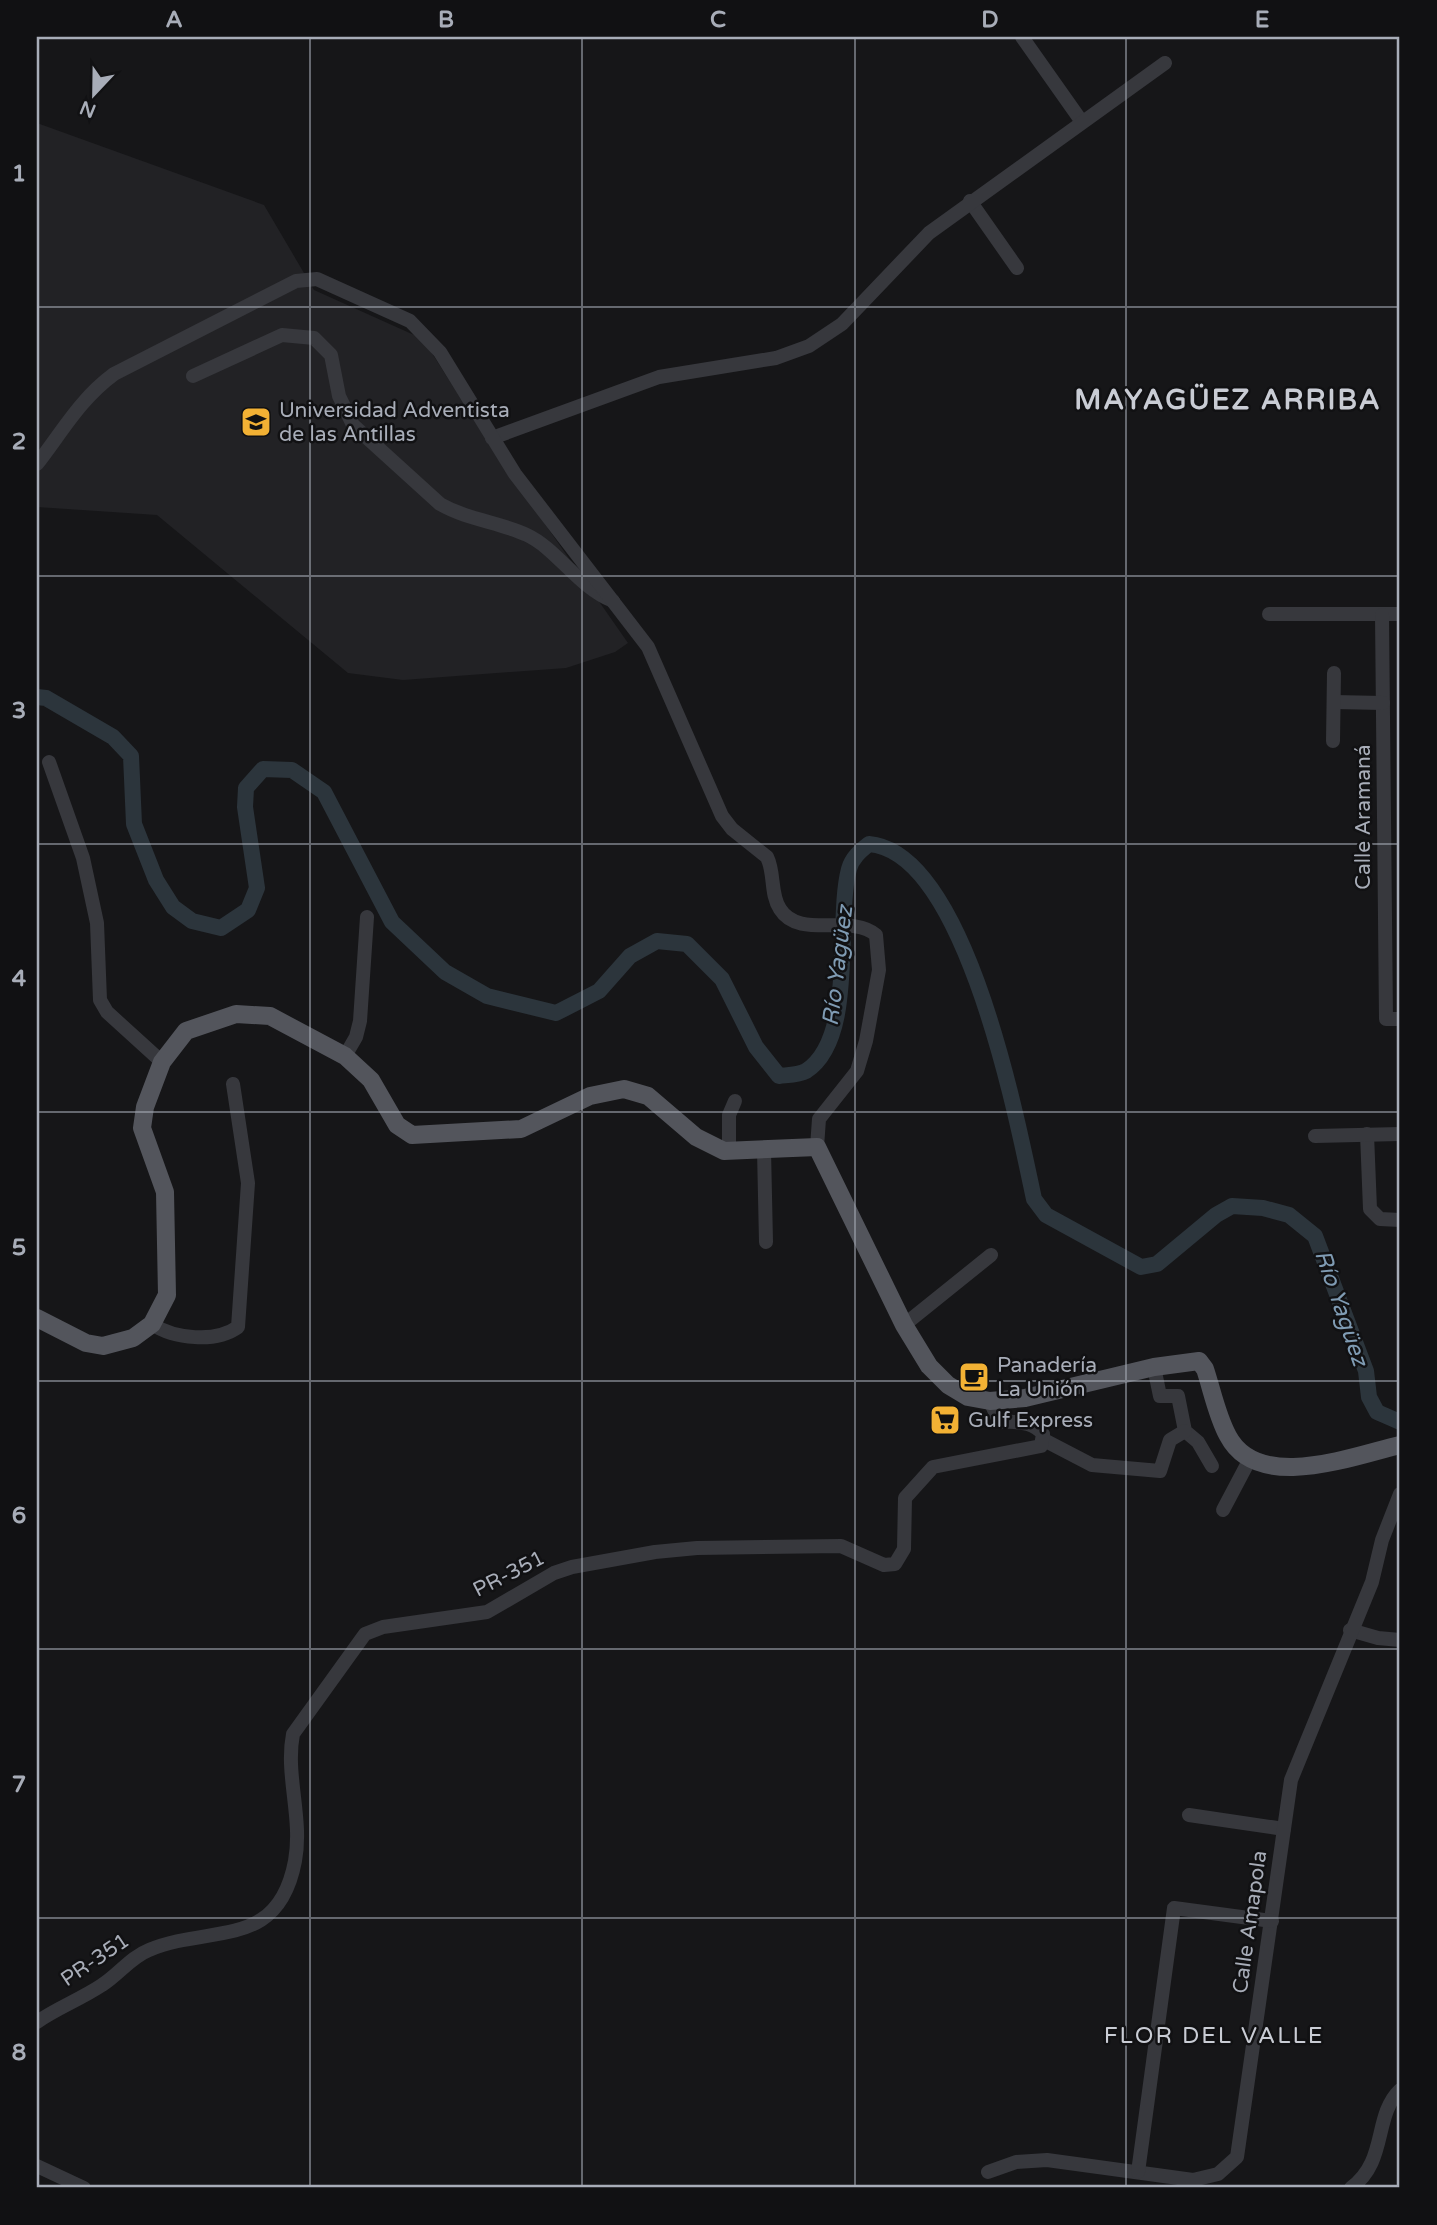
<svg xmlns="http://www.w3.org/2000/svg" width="1437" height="2225" font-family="'Varela Round',sans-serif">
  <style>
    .built { fill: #222225 }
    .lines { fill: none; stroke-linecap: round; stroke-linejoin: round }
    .river { stroke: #2c353c; stroke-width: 16 }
    .minor { stroke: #37383d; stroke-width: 14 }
    .major { stroke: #53555c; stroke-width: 18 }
    .grid { fill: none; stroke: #a8adb8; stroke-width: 2; stroke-opacity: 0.55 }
    .labels { text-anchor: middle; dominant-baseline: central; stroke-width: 5; stroke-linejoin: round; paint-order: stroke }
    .poi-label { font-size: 21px; fill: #a8adb8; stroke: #111113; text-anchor: start }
    .street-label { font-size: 21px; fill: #a8adb8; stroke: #111113 }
    .water-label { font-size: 23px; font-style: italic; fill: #7f9bb3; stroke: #111113 }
    .neighbourhood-label { font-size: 23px; letter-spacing: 2px; fill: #c9ccd4; stroke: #111113 }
    .district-label { font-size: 28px; font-weight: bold; letter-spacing: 2px; fill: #c9ccd4; stroke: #111113 }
    .neatline { fill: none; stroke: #a8adb8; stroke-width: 2.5 }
    .grid-label { font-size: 23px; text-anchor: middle; font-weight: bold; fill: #a8adb8 }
  </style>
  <rect width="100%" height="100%" fill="#161618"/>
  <!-- built -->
  <path class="built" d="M37,123l227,82 50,85 109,49 71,112 134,192 -13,9 -49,16 -163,12 -55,-7 -191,-158 -120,-8z"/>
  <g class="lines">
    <!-- river -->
    <path class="river" d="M37,697l9,1 67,39 18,19 3,68 22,56 17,27 19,14 29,7 27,-18 9,-22 -12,-81 1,-19 17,-19 29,1 32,22 68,130 53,50 42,24 69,17 43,-22 31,-35 27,-15 30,3 35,35 34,68 23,29c8,-1 20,-1 27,-5 51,-33 29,-150 43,-202 3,-11 11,-18 20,-25 97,8 148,276 165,355l12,16 95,52 16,-3 59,-49 16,-9 31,2 26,7 26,21 51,135 3,26 8,15 23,10"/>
    <!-- minor -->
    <g class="minor">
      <path d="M1022,37l60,85"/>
      <path d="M970,201l47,67"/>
      <path d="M193,376l89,-41 32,3 17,17 8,41 14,29 87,79c28,16 59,18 87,31 30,14 51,52 86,66"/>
      <path d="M492,438l167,-61 117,-19 33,-12 33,-22 87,-91 236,-170"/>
      <path d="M37,464c25,-32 43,-65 77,-90l182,-93 21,-2 93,42 30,31 75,122 133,173 74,169 10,13 35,28c8,16 3,37 13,52 19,31 71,4 96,26l3,35 -13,71 -9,30 -38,48 -2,28"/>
      <path d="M1269,614h131"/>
      <path d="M1382,615l4,404h14"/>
      <path d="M1334,702l49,1"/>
      <path d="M1333,741l1,-68"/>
      <path d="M49,762l34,96 14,65 3,77 7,12 55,50"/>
      <path d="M345,1056l11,-19 4,-16 7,-104"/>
      <path d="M1367,1134l3,75 10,10 20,1"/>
      <path d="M1315,1136l85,-2"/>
      <path d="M764,1150l2,92"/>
      <path d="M729,1151v-36l6,-14"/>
      <path d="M152,1324c22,15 64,19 86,3l10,-144 -15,-99"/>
      <path d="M904,1325l87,-70"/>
      <path d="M1154,1367l6,29h18l7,35 13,11 14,24"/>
      <path d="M1044,1440l48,25 68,6 10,-31 15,-9"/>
      <path d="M1223,1510l28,-53"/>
      <path d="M1350,1630l28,8 22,2"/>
      <path d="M1189,1815l95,14"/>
      <path d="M37,2022c20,-14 44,-23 65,-37 16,-10 29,-28 47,-35 62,-26 129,1 146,-89 8,-43 -10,-86 -2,-127l72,-100 18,-7 104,-15 67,-39 18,-6 83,-15 42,-4 144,-2 43,19 11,-1 9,-15 1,-51 28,-31 108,-21 2,-12c-12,-14 -27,-11 -44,-13l-9,-20"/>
      <path d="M37,2166l47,22"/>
      <path d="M988,2172l28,-10 31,-2 146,20 25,-6 19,-17 54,-377 81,-198 10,-42 18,-46"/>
      <path d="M1138,2172l36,-264 98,13"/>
      <path d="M1351,2188c37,-27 22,-72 49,-98"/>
    </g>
    <!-- major -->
    <path class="major" d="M37,1318l49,25 17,3 30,-8 19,-14 15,-29 -2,-103 -23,-64 3,-21 17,-45 24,-31 50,-17 34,2 75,40 26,24 26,45 15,10 109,-6 69,-33 34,-7 24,7 48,41 28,14 93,-4 87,178 25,41 19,19 20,12 22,4 35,-3 129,-31 45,-6 6,8c7,21 12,47 23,67 30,57 125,20 172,9"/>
  </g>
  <!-- grid -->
  <path class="grid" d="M310,37v2151M582,37v2151M855,37v2151M1126,37v2151M37,307h1363M37,576h1363M37,844h1363M37,1112h1363M37,1381h1363M37,1649h1363M37,1918h1363"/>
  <!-- icons -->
  <defs>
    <g id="university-square" transform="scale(1.575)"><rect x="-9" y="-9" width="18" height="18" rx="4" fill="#f2b134" stroke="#111113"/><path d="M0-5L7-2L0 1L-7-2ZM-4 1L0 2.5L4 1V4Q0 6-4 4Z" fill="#111"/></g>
    <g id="cafe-square" transform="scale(1.575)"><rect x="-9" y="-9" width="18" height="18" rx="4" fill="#f2b134" stroke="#111113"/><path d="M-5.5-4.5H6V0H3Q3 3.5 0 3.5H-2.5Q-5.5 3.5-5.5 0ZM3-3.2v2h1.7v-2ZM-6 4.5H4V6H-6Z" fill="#111"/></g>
    <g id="supermarket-square" transform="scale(1.575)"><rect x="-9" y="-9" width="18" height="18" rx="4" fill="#f2b134" stroke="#111113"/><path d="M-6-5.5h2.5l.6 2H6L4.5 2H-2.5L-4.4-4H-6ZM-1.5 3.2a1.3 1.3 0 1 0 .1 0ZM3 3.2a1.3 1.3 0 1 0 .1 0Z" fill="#111"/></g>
  </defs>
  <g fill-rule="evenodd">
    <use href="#university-square" x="256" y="422"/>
    <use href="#cafe-square" x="974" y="1377"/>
    <use href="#supermarket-square" x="945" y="1420"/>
  </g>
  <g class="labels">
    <!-- poi labels -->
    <g class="poi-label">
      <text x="279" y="410">Universidad Adventista<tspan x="279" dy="24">de las Antillas</tspan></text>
      <text x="997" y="1365">Panadería<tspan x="997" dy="24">La Unión</tspan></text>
      <text x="968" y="1420">Gulf Express</text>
    </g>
    <!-- street labels -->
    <g class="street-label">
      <text transform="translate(1363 817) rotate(-90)">Calle Aramaná</text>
      <text transform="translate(509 1574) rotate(-27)">PR-351</text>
      <text transform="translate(1250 1922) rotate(-82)">Calle Amapola</text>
      <text transform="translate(95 1960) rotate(-34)">PR-351</text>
    </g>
    <!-- water labels -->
    <g class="water-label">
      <text transform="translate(838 966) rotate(-83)">Río Yagüez</text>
      <text transform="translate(1341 1308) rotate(71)">Río Yagüez</text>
    </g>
    <!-- neighbourhood labels -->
    <g class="neighbourhood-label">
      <text x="1214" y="2036">FLOR DEL VALLE</text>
    </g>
    <!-- district labels -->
    <g class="district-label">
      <text x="1228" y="400">MAYAGÜEZ ARRIBA</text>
    </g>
  </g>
  <!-- border -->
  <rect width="1437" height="2225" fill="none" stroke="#111113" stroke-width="77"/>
  <!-- north arrow -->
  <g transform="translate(94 94) rotate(202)" stroke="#111113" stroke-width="5" paint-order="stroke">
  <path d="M0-5L12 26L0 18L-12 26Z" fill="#a8adb8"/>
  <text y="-10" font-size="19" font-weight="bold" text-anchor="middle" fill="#a8adb8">N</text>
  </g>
  <rect x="38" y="38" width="1360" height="2148" class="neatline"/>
  <g class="grid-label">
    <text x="174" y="27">A</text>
    <text x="446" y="27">B</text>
    <text x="718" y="27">C</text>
    <text x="990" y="27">D</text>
    <text x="1262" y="27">E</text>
    <text x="19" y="181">1</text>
    <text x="19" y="449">2</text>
    <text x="19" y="718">3</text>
    <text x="19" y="986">4</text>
    <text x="19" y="1255">5</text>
    <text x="19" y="1523">6</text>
    <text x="19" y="1792">7</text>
    <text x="19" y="2060">8</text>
  </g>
</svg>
